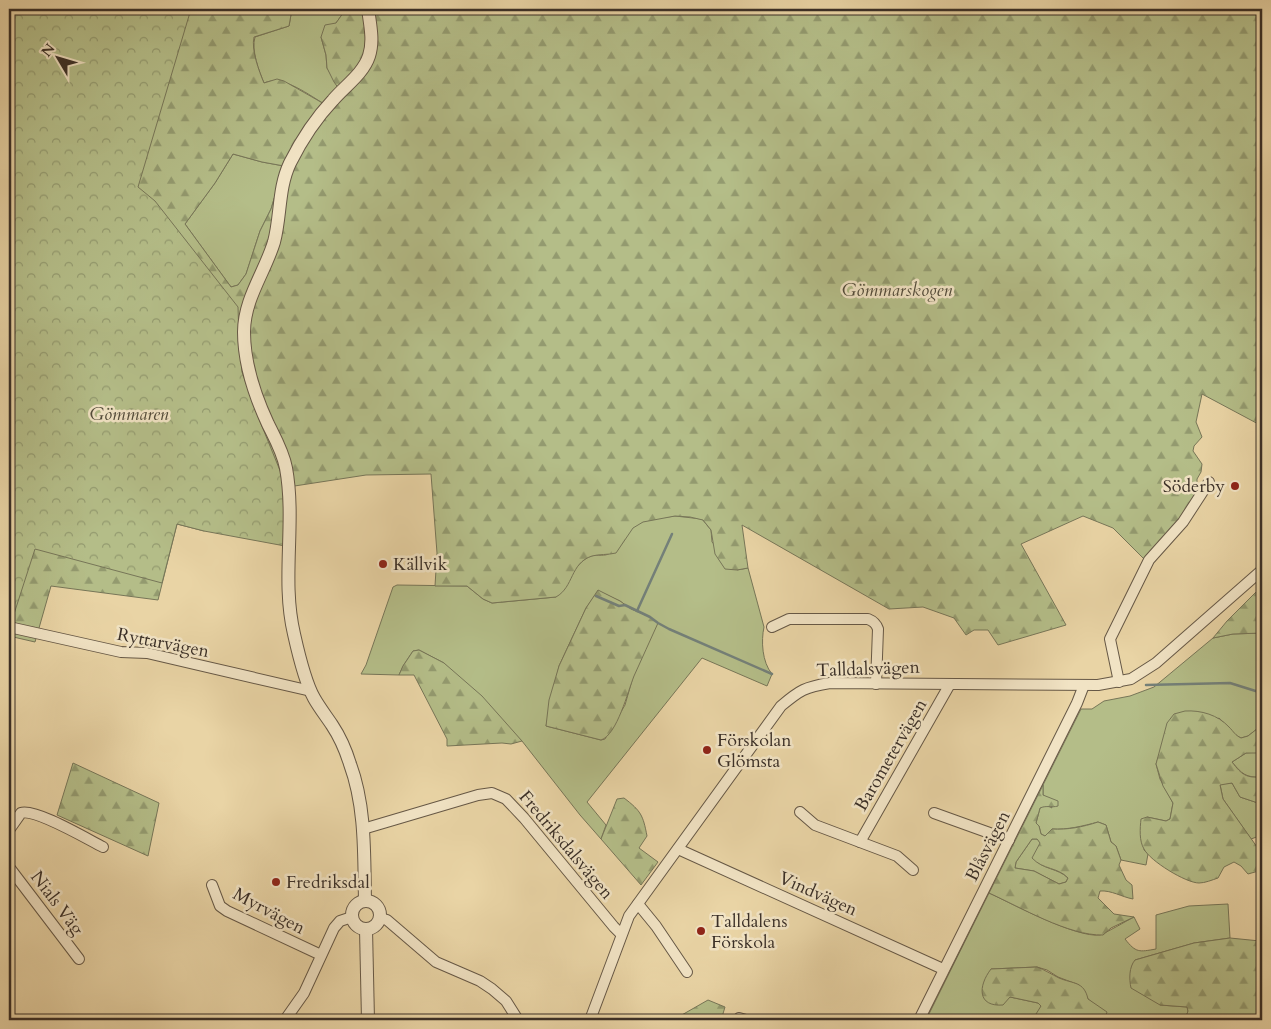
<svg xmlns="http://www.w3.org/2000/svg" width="1271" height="1029" font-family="Cardo,serif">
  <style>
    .grass { fill: #b4bd88; stroke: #777658; fill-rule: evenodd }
    .forest { fill: url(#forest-firs); stroke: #777658; fill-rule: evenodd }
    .park { fill: url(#park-crowns); stroke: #777658 }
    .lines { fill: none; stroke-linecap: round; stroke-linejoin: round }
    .stream { stroke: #748079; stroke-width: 2.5 }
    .minor-casing { stroke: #665846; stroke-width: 12 }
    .tertiary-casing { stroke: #665846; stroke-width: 14 }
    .minor { stroke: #f1e3c4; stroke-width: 10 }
    .tertiary { stroke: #f1e3c4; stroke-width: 12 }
    .poi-dot { fill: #8f2418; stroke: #f1e3c4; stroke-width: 2 }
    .labels { text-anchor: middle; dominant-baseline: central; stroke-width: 5; stroke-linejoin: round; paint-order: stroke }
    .park-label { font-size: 18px; font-style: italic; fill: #524b3a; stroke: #f1e3c4 }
    .poi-label { font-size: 18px; fill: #3a2f27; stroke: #f1e3c4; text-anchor: start }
    .street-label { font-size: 18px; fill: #3a2f27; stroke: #f1e3c4 }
  </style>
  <defs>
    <pattern id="forest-firs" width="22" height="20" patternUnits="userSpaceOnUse" patternTransform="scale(1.25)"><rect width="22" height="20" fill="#b4bd88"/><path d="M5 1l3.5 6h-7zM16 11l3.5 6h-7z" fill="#939a6f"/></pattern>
    <pattern id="park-crowns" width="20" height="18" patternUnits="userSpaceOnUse" patternTransform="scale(1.25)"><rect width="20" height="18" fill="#b4bd88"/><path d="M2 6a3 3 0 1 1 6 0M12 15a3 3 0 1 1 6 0" fill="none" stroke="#939a6f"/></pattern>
  </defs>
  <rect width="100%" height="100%" fill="#e9d4a5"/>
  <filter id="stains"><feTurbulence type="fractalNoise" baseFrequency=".004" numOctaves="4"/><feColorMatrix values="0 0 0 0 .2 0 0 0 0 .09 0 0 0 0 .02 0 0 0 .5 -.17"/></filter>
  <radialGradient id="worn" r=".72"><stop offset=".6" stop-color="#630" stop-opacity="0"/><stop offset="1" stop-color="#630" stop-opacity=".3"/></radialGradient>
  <!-- grass -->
  <g class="grass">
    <path d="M292,9h54l-10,14 -15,14 5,18 1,13 13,21 -14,16c-16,-9 -43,-31 -62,-22 -5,-12 -13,-33 -9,-46l34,-11z"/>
    <path d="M233,154l29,8 22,4 -13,43 -11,22 -14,43 -8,11 -7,2 -46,-63 30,-41z"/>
    <path d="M675,516l27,3 9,11 1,12 25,28 11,-2 16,59c-3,14 -2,35 8,47l-5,12 -65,-28 -115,144 19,23 -5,14 -21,-24 -58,-74 -78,-78 -25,-13 -6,1 -10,15 -4,9 -38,-1 5,-9 27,-78 4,-2 70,1 16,13 9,4 64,-6c9,-13 21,-36 35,-41 7,-2 14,1 19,-3 13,-7 14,-17 23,-26 11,-9 29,-9 42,-11zM598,591l22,10 11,8 19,8 -25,88 -20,34 -4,1 -55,-14 13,-60 27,-58z"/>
    <path d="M1262,633v92l-14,11 -7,2c-9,-4 -14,-13 -22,-20l-59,34 -4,12 4,15 13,24 -3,16 -4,2 -19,-4 -3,33 4,4 -2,11 -25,-5 -5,-14 -5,-4 -5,-17 -8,-3c-15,4 -31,8 -46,7l-7,7 -4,-2 -2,-8 -3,-3 4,-15 6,-3 6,3 -4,-10 -5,-3v-10l38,-76h11l12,-8 26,-5 24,-9 59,-49 20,-4z"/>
    <path d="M1258,752l4,1v24c-16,1 -20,-3 -30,-15l14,-9z"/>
    <path d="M1232,783l8,14 18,6 4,11v21l-11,4 -28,-40 -3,-15z"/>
    <path d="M1032,839h5l4,4 -8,15c10,12 25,10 35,20l-2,4 -7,2 -25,-13 -19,-3 1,-6z"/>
    <path d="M989,893c24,11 87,45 111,42 4,-1 28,-15 34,-18l6,12 -15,10c11,14 14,13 31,10v-34l33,-9 39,-2 2,34 -36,5 -59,17 25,45 27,2 1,4 -3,9h-81l2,-2 -12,-14 -6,-5 -9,-14 -21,-8 -11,-7 -10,-3 -46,2 19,28 28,6 3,3 -3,12 6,2h-118z"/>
  </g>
  <!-- forest -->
  <g class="forest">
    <path d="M9,9h283l-3,17 -35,11c-3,13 5,34 10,46l13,-4 7,2 42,24 13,-16 -5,-7 -7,-14 -1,-13 -5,-18 4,-12 11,-2 10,-14h916v417l-60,-32 -6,28 6,15 -8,9 -1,5 9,13 -1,8 -4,7v12l-8,17 -45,51 -31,-31 -30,-12 -62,28 45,81 -68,20 -10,-15h-14l-8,5 -12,-17 -31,-11 -34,2 -147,-84 6,43 -11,2 -12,-1 -10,-15 -4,-24 -8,-10 -13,-3 -15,-1 -32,6 -10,6 -17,25c-8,2 -17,1 -24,3 -22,7 -18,31 -36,41l-64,6 -9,-4 -16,-13h-32l2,-33 -6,-79 -65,1 -78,12 -84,44 -27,-7 -19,76 -107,-14 -16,56 -26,-6zM233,154l29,8 22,4 -13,43 -11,22 -14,43 -8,11 -7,2 -46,-63 30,-41z"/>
    <path d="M1262,586v47l-29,1 -20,4 14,-17z"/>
    <path d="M598,590l22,11 11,8 19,8 8,6c-8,18 -16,35 -24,53 -6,15 -17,59 -33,64l-55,-14 3,-26 10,-34 27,-58z"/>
    <path d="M419,650l25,13 38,33 40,45 -11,3 -9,-1 -55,3v-7l-33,-64h-15l4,-9 10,-15z"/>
    <path d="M1185,711c16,-1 33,4 44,16 5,5 6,8 12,11l7,-2 14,-11v28h-16l-14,9c10,13 14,16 30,15v37l-4,-11 -18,-6 -8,-14 -12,2 3,14 39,55v16l-14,4 -7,-8 -7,-4 -10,5 -6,11c-6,2 -13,5 -19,5 -13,0 -49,-22 -55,-34 -5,-8 -4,-21 -3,-30l6,-2 19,4 4,-2 3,-16 -10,-17 -7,-22 11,-41 7,-9z"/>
    <path d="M73,763l86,40 -11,53 -91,-41z"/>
    <path d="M1043,785v10l15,6v5c-7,2 -11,-1 -18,2l-4,15 3,3 2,8 4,2 7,-7c15,1 31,-2 46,-7l8,3 5,17 5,4 5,14 -2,5 7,15 6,5 1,14c-11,-2 -22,-9 -33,-8l-2,7 16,16 20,3 -23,11 -8,7c-34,1 -83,-28 -114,-42zM1032,839h5l3,4 -8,15c11,12 26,9 36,20l-2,4 -7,2 -25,-13 -19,-3 1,-6z"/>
    <path d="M624,798c17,13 19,17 23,38l-8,12 19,14 -17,23 -40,-46 16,-40z"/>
    <path d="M1230,938l30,3 2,3v76h-77l3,-9 -1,-4 -27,-2 -29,-17c-2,-9 -2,-21 4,-28l59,-17z"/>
    <path d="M1037,967c8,3 14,7 22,11 14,6 25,3 29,21l19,13 -3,8h-60l-6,-2 -2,-4 5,-8 -3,-3 -28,-6 -7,8c-26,2 -25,-19 -12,-36z"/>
    <path d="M708,1000l17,7 -3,10 2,3h-51z"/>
  </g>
  <!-- park -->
  <path class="park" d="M9,9h182l-53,178 17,14 83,106 1,33 3,32 15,42 24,59 2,16 2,57 -81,-15 -27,-7 -15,59 -127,-34 -22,68 -4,-1z"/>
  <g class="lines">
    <!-- stream -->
    <g class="stream">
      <path d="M596,596l23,10 6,-1 25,12 8,6 11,6 103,45"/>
      <path d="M637,611l35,-77"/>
      <path d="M1146,685l84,-2 32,10"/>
    </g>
    <!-- minor casing -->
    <g class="minor-casing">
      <g id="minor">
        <path d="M9,627l112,25 26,1 164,38"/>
        <path d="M772,627l17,-8h79c5,2 8,4 10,10l-2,55"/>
        <path d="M1119,682l-9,-43 39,-79 34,-38 26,-40"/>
        <path d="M800,812l15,13 82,31 16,14"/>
        <path d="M934,813l75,27"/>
        <path d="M363,829l115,-34 14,-2 14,6 18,19 90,109 7,7"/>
        <path d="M9,830l12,-17c14,-5 66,26 82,34"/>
        <path d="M860,842l90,-158"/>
        <path d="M678,849l265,120"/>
        <path d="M9,867l70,92"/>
        <path d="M212,885l8,21 7,5 94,44"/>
        <path d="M638,904l18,22 31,46"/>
        <path d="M380,918l7,2 49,42 44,19 12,8 14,12 12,19"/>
        <path d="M739,1018l7,2"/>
        <path d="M285,1020l19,-27 30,-65 6,-7 12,-4"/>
        <path d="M590,1020l39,-104 152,-210c19,-16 24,-19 49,-23l268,2 33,-6 25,-16 106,-93"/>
        <path d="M919,1020l158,-317 7,-18"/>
      </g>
    </g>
    <!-- tertiary casing -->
    <g class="tertiary-casing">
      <g id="tertiary">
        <path d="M365,901c-1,-45 1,-94 -15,-137 -4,-13 -10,-27 -18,-39 -6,-9 -13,-18 -18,-27 -9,-16 -16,-46 -20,-64 -13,-55 2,-111 -8,-166 -3,-16 -11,-30 -18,-44 -13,-28 -24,-61 -24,-92 0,-33 21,-60 30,-90 7,-26 4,-54 16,-79 11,-22 26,-45 43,-63 12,-14 30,-26 36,-44 5,-15 1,-32 -1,-47"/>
        <circle cx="366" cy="915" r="14"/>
        <path d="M366,929l2,91"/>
      </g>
    </g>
    <!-- minor -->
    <use href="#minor" class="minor"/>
    <!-- tertiary -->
    <use href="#tertiary" class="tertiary"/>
  </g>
  <!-- markers -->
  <g class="poi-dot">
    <circle cx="1235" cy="486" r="5"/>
    <circle cx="383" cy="564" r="5"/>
    <circle cx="707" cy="750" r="5"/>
    <circle cx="276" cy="882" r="5"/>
    <circle cx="701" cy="931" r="5"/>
  </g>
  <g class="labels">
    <!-- park labels -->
    <g class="park-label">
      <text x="897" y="290">Gömmarskogen</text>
      <text x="129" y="414">Gömmaren</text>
    </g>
    <!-- poi labels -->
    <g class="poi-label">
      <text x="1225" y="486" text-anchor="end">Söderby</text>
      <text x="393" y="564">Källvik</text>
      <text x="717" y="740">Förskolan<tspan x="717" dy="21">Glömsta</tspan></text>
      <text x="286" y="882">Fredriksdal</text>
      <text x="711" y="921">Talldalens<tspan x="711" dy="21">Förskola</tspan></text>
    </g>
    <!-- street labels -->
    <g class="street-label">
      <text transform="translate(163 643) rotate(11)">Ryttarvägen</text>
      <text transform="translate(868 669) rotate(-2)">Talldalsvägen</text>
      <text transform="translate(891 755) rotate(-60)">Barometervägen</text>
      <text transform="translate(566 845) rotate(50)">Fredriksdalsvägen</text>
      <text transform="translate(988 846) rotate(-63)">Blåsvägen</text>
      <text transform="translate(818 894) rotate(24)">Vindvägen</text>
      <text transform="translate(57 903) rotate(53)">Nials Väg</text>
      <text transform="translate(269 911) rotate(28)">Myrvägen</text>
    </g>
  </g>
  <!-- margin -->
  <rect width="1271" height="1029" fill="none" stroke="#e9d4a5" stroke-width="30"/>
  <rect x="10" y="10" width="1251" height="1009" fill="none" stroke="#3a2f27" stroke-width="2.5"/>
  <rect x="15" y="15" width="1241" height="999" fill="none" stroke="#3a2f27"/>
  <!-- north arrow -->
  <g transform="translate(58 58) rotate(308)" stroke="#f1e3c4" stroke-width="4" paint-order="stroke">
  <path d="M0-4L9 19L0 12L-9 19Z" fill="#3a2f27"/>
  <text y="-8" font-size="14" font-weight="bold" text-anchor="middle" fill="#3a2f27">N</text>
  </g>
  <rect width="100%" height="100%" filter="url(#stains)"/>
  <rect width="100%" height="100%" fill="url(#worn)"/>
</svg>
